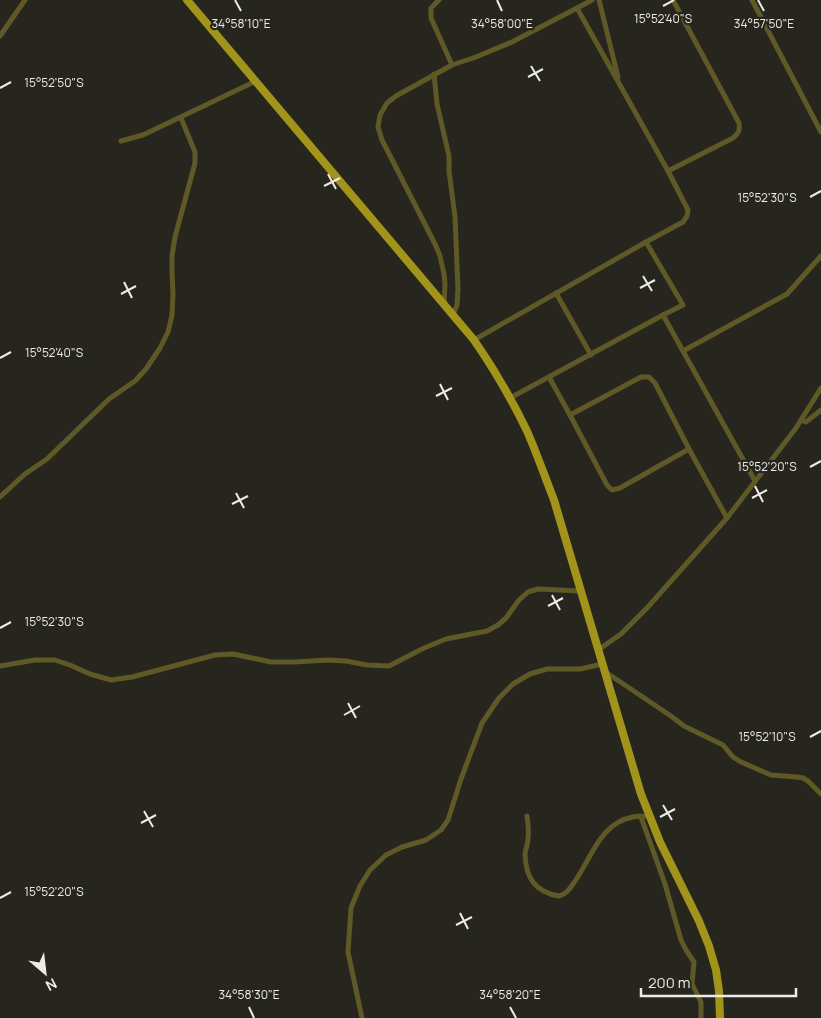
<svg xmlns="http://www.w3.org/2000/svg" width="821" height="1018" font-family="Manrope,sans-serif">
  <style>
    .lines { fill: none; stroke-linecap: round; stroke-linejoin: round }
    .minor { stroke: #5f5827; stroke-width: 5 }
    .trunk { stroke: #a2941a; stroke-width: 8 }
    .ticks { fill: none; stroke: #ecebe6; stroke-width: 2 }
    .ticks-label { font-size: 12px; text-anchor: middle; fill: #ecebe6; stroke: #27261e; stroke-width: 4.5; stroke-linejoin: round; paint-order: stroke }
  </style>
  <rect width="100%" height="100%" fill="#27261e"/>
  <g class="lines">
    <!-- minor -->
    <g class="minor">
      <path d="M439,0l-8,8v10l21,47"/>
      <path d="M592,0l-15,8 91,163 20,39 -1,6 -4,6 -37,20"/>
      <path d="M599,0l19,77"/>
      <path d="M752,0l69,132"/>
      <path d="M0,36l25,-36"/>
      <path d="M434,74l3,30 12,52v15l6,46 3,72 -1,16 -4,10"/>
      <path d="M121,141l22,-6 113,-54"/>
      <path d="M668,171l65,-33c6,-5 7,-8 6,-15l-66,-123"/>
      <path d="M556,293l35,62"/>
      <path d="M444,305l1,-21 -1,-10 -4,-18 -5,-12 -53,-104 -4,-13 2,-12 7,-12 9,-7 56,-31 24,-8 36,-15 65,-34"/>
      <path d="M663,315l92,166"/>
      <path d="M474,340l172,-98 37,63 -20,10 -153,83"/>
      <path d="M683,351l104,-57 34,-38"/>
      <path d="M549,377l21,38"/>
      <path d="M641,377h8l6,6 34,66 -69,39 -8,2 -5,-5 -37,-70z"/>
      <path d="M801,420l5,2 15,-12"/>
      <path d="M689,449l38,69"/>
      <path d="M0,497l25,-23 22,-15 62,-60 26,-18 11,-12 14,-21 8,-16 4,-17 1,-21 -1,-22v-16l3,-19 20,-74v-11l-14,-34"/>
      <path d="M598,650l23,-16 26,-26 80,-90 69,-90 25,-40"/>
      <path d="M0,666l35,-6h20l15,5 20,9 21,6 21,-3 83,-22 18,-1 38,8h23l34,-2 18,1 21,4 22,1 35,-18 22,-9 41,-8 11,-6 8,-7 13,-18 9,-8 10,-3 42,2"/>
      <path d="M604,671l67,45 13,10 39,19 10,12 8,5 30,13 26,2 6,1 5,3 13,13"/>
      <path d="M527,816c1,7 2,16 1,23 0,6 -3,10 -3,16 1,23 10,37 34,41 7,-2 10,-6 14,-12 18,-24 26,-61 60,-67 5,-1 11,-1 16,-1"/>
      <path d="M641,817l24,67 16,56 5,10 8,12 -2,22 9,18v16"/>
      <path d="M362,1018l-14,-66 3,-44 9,-22 10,-16 16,-15 16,-8 24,-7 15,-10 7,-10 13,-41 21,-56 17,-25 14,-14 17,-10 17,-5h33l22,-5"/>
    </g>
    <!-- trunk -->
    <path class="trunk" d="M187,0l287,340c20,29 38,60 53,91 10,23 18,46 27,69l87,294 19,48 39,79 10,25 7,24 3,21 1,27"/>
  </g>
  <!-- ticks -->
  <path class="ticks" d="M235,0l6,11M497,0l5,11M758,0l6,11M663,6l11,-6M531,66l9,15M528,77l15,-8M0,88l11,-6M328,174l8,15M324,186l16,-8M810,197l11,-6M643,276l9,15M124,282l8,16M640,288l15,-8M121,294l15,-8M0,358l11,-6M440,384l8,16M436,396l16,-8M810,467l11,-6M755,486l8,16M236,493l8,15M752,498l15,-8M232,504l16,-8M552,595l8,15M548,606l15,-8M0,628l11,-6M348,703l8,15M344,715l16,-9M810,737l11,-6M663,805l9,15M144,811l9,16M660,817l15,-8M141,823l15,-8M0,898l11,-6M460,913l8,16M456,925l16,-8M249,1007l5,11M510,1007l6,11"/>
  <g class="ticks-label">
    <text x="663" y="23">15°52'40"S</text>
    <text x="241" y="28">34°58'10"E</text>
    <text x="502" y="28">34°58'00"E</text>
    <text x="764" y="28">34°57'50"E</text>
    <text x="54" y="87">15°52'50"S</text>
    <text x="767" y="202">15°52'30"S</text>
    <text x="54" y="357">15°52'40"S</text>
    <text x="767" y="471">15°52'20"S</text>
    <text x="54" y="626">15°52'30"S</text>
    <text x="767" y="741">15°52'10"S</text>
    <text x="54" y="896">15°52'20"S</text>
    <text x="249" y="999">34°58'30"E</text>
    <text x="510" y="999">34°58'20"E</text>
  </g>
  <!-- north arrow -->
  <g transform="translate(45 973) rotate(152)" stroke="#27261e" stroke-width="4" paint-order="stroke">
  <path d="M0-4L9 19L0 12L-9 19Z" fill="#ecebe6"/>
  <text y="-8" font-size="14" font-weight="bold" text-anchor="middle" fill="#ecebe6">N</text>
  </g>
  <!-- scale -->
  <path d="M641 988v8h155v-8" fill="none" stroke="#ecebe6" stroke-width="2.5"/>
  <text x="648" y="988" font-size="15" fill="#ecebe6" stroke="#27261e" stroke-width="4" paint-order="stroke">200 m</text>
</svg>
